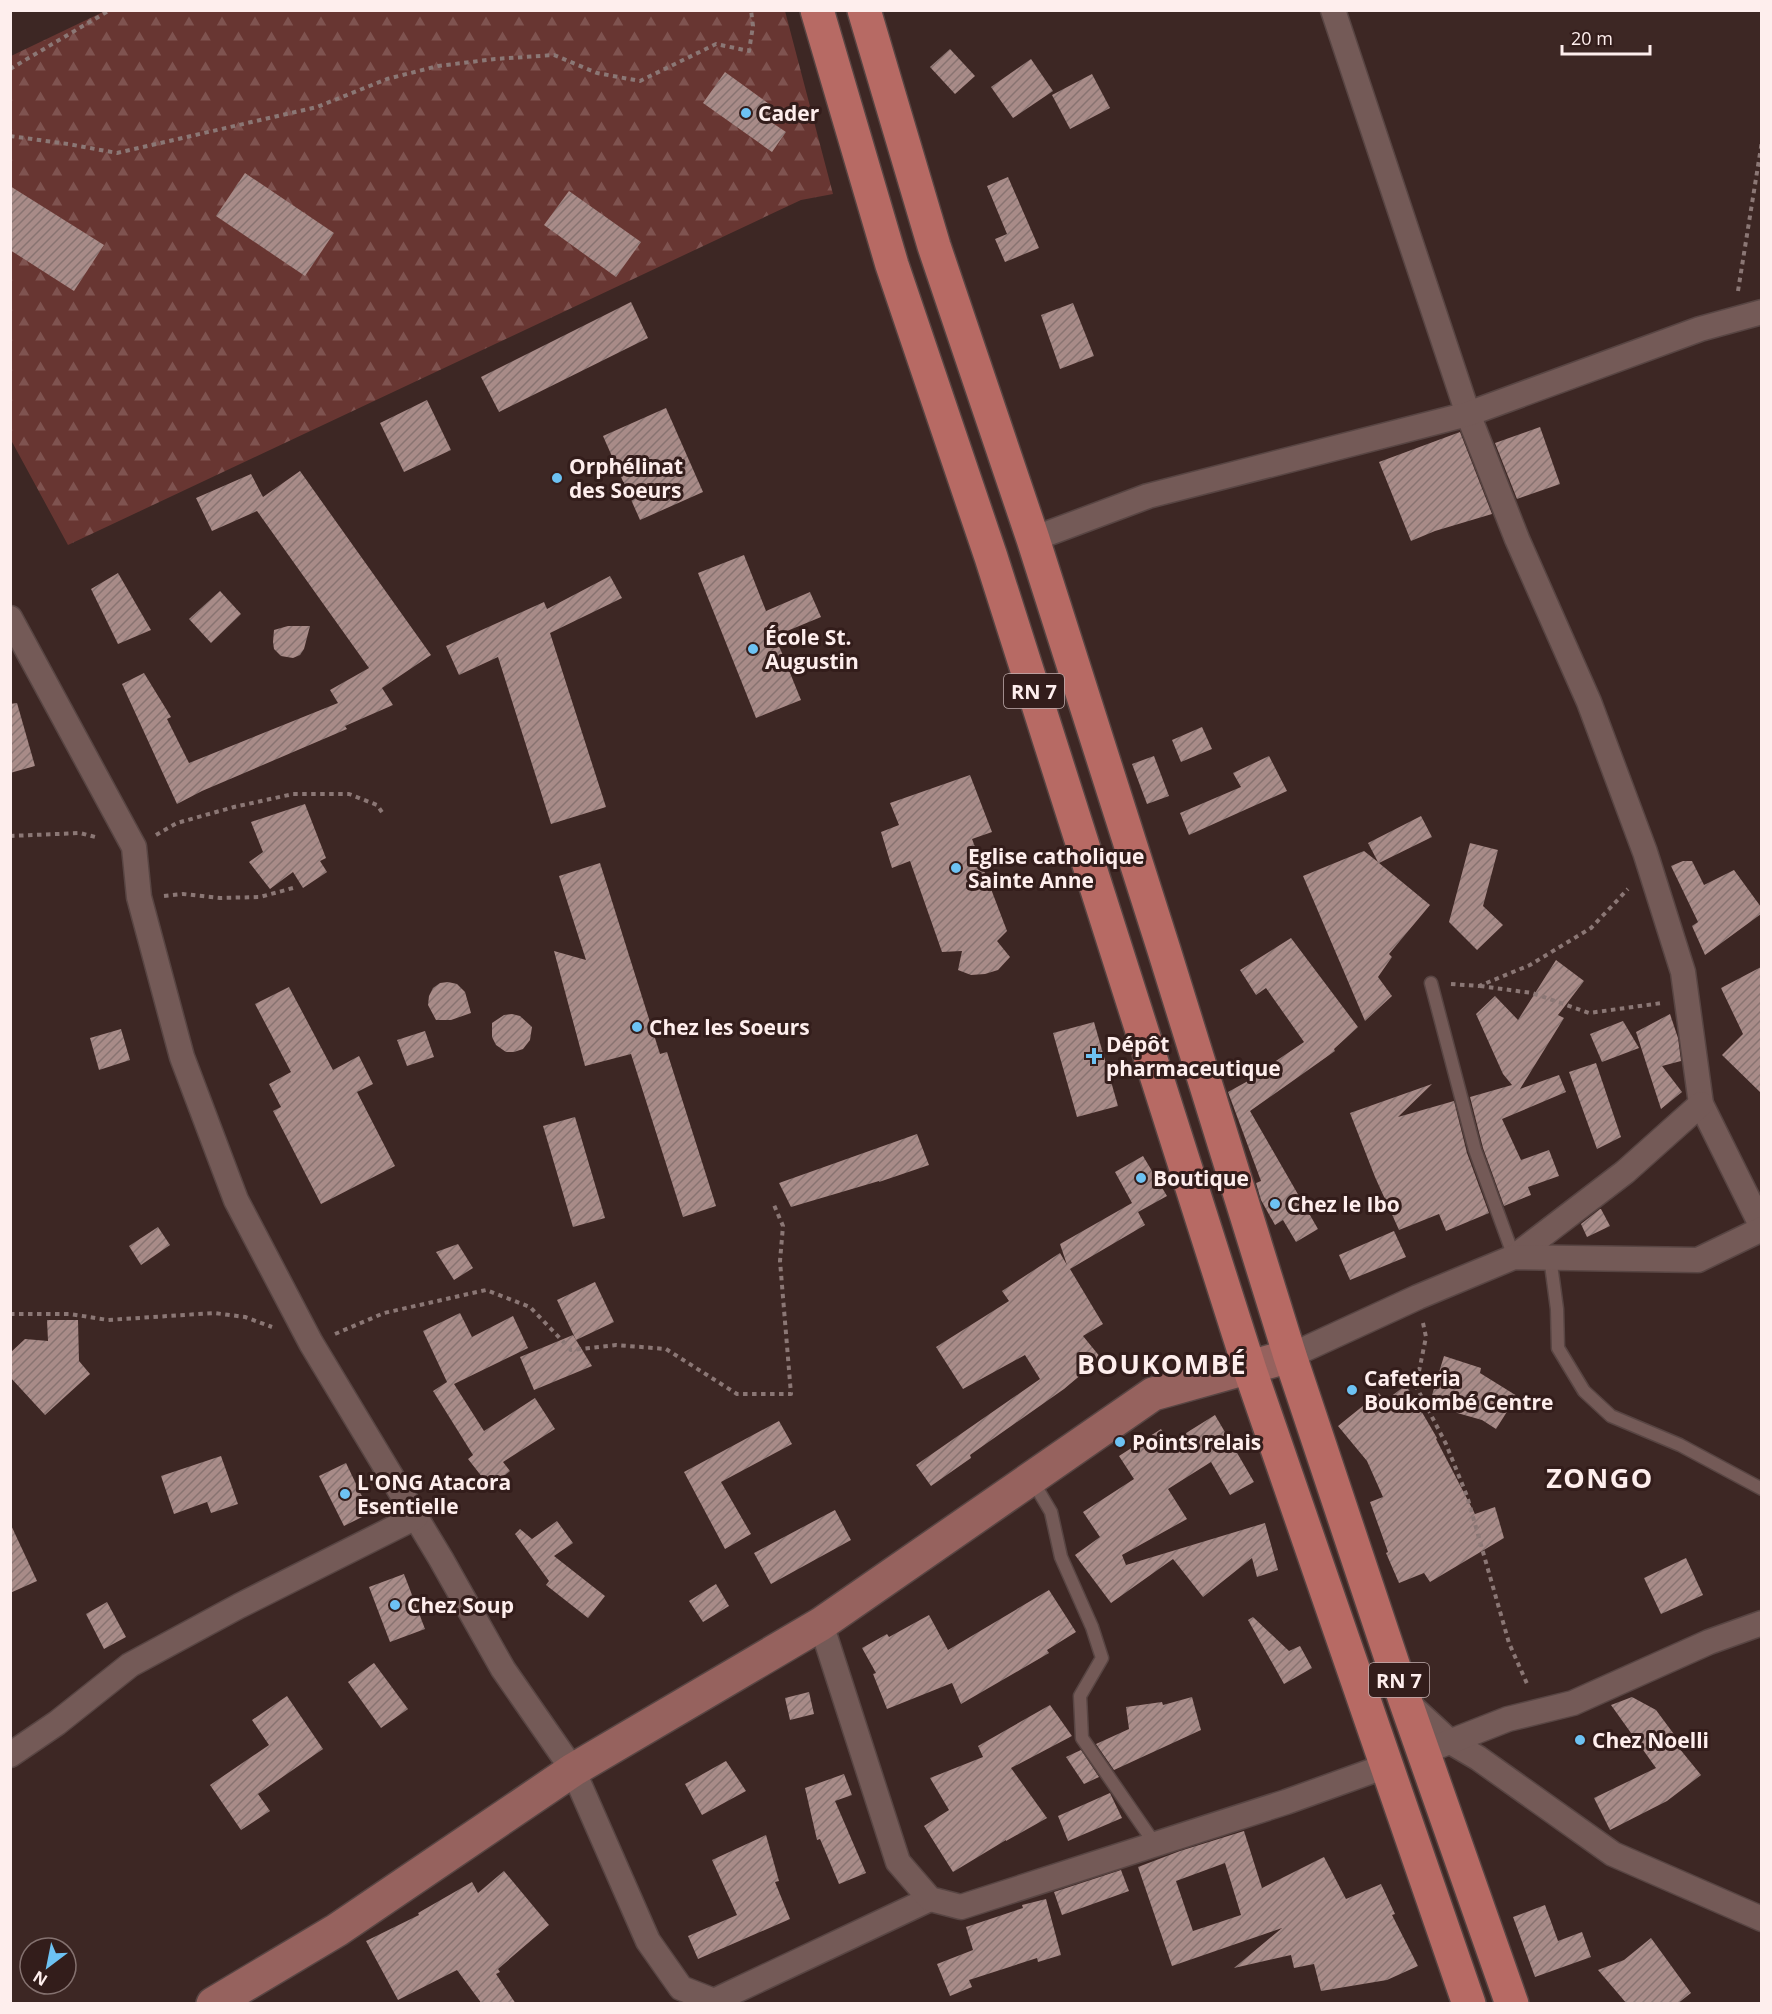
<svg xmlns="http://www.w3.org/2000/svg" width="1772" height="2014" font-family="'Open Sans',sans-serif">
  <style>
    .forest { fill: url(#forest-firs) }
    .building { fill: url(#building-hatch); fill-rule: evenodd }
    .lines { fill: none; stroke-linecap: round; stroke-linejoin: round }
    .service-casing { stroke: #584543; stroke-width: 15 }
    .minor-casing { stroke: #584543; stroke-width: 27 }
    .secondary-casing { stroke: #584543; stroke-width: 36 }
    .primary-casing { stroke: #584543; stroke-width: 36 }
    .path { stroke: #8b7775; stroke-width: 4; stroke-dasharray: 4.5 4.5; stroke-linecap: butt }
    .service { stroke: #745a57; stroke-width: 12 }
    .minor { stroke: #745a57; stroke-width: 24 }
    .secondary { stroke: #96625e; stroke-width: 33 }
    .primary { stroke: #b76a64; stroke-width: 33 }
    .poi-dot { fill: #6dc2f3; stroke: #331d1b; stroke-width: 2 }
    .labels { text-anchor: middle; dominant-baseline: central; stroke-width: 6; stroke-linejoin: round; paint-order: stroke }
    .shield { fill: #331d1b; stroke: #c1afae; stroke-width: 1.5 }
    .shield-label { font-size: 20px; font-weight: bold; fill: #feeeed }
    .poi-label { font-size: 21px; font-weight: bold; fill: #feeeed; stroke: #331d1b; text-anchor: start }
    .district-label { font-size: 27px; font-weight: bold; letter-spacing: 1.5px; fill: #feeeed; stroke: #331d1b }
  </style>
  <defs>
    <pattern id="forest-firs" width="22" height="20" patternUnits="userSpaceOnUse" patternTransform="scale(1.5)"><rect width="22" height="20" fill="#683632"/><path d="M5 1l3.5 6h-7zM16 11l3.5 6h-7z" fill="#7f5350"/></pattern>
    <pattern id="building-hatch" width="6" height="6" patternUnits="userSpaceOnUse" patternTransform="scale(1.5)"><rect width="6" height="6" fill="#a88b88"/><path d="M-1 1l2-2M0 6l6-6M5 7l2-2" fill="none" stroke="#887371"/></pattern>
  </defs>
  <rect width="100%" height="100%" fill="#3d2724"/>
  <!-- forest -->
  <path class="forest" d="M105,11h680l48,183 -32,6 -733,345 -57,-105v-384z"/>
  <!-- building -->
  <g class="building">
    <path d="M950,49l25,27 -20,18 -25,-27z"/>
    <path d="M1031,59l22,32 -40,27 -22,-31z"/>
    <path d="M725,72l51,37 -8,11 18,12 -14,20 -69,-49z"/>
    <path d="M1092,74l18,34 -40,21 -18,-34z"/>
    <path d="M245,173l89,60 -29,43 -89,-60z"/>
    <path d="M1008,177l31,71 -34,14 -10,-23 12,-5 -20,-48z"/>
    <path d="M10,186l94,59 -30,46 -64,-41z"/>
    <path d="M569,191l72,51 -25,35 -72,-52z"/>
    <path d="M631,302l17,36 -149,74 -18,-35z"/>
    <path d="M1073,303l21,53 -34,13 -19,-54z"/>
    <path d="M427,400l24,50 -47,22 -24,-49z"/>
    <path d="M666,408l37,84 -63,28 -37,-84z"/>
    <path d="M1540,427l20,57 -43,15 -22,-56z"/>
    <path d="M1460,432l32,82 -57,17 -24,10 -32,-79z"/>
    <path d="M300,471l131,184 -49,33 11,17 -48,21 2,3 -145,62 -25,13 -55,-120 22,-11 27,44 -4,2 22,44 149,-60 -8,-13 39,-22 -112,-157 -45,20 -16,-33 55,-24 12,23z"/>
    <path d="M744,555l22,56 44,-19 11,25 -46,19 26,64 -45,18 -58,-145z"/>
    <path d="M118,573l33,57 -33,14 -27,-55z"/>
    <path d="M610,576l12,22 -72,35 56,174 -55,17 -53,-167 -39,18 -13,-29 98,-44 3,7z"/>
    <path d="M220,591l21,23 -30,29 -22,-24z"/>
    <path d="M288,626h22l-6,23 -4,6 -7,3 -12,-2 -7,-7 -1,-7 1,-12z"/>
    <path d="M17,703l18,63 -25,7v-69z"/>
    <path d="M1202,727l10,22 -31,13 -9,-22z"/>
    <path d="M1154,756l15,40 -22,8 -15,-40z"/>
    <path d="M1269,756l18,35 -98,44 -9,-22 61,-26 -8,-14z"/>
    <path d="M970,775l22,57 -20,7 35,92 -10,10 13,16 -12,13 -13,4 -14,1 -13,-5 4,-19 -20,1 -32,-91 -18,7 -11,-36 18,-7 -9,-22z"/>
    <path d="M305,804l21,54 -6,3 7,11 -24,16 -10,-16 -23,17 -21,-27 14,-10 -12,-30z"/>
    <path d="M1421,816l11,21 -53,26 51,42 -41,49 3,3 -14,20 14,19 -27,25 -62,-145 61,-25 14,11 -10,-19z"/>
    <path d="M1470,843l28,7 -15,56 20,19 -26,25 -28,-28z"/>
    <path d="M1683,861h9l12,24 30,-15 27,37v7l-56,41 -13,-29 6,-4 -27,-56z"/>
    <path d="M600,863l60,191 7,-2 49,154 -33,11 -52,-163 -46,12 -31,-115 32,9 -27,-84z"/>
    <path d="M1291,938l67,89 -24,22 1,2 -85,60 68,118 -22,13 -13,-22 -8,5 -14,-25 -5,-17 5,-2 -33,-89 47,-26 -2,-3 31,-21 -38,-54 -10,7 -16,-25z"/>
    <path d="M1556,960l28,21 -26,34 6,3 -44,71 39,-14 7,17 -64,27 19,41 28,-10 10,26 -31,11 3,8 -27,11 -21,-58 -13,-51 42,-12 -9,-11 -27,-60 19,-18 23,24z"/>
    <path d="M1761,967v126l-39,-38 21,-21 -22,-46z"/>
    <path d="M448,982l9,2 8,8 6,21 -20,7h-15l-8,-15 1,-9 4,-8 7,-5z"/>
    <path d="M289,987l44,83 26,-14 14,28 -16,8 38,74 -74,38 -48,-93 8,-4 -12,-23 22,-12 -36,-68z"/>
    <path d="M512,1014l8,2 12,11 -2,13 -7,9 -9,3h-8l-10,-7 -4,-8v-14l12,-8z"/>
    <path d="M1670,1014l8,24 3,23 -19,5 20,26 -21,17 -25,-77z"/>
    <path d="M1623,1021l16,27 -37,14 -12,-28z"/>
    <path d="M1094,1022l24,84 -41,11 -24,-84z"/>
    <path d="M121,1029l9,31 -31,10 -9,-32z"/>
    <path d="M425,1031l9,26 -27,9 -10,-26z"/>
    <path d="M1596,1063l25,74 -24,12 -28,-77z"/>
    <path d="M1432,1084l-34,33 56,-16 13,52 22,60 -43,18 -7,-17 -40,16 -24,-53 -25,-64z"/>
    <path d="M575,1117l30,101 -32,9 -30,-101z"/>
    <path d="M917,1134l12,31 -50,17v-1l-88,26 -12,-24z"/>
    <path d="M1143,1156l24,40 -29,16 7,13 -75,44 33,55 -20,12 18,22 -37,31 -94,66 1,3 -40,28 -15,-21 124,-86 -15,-24 -62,34 -27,-42 73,-46 -7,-10 58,-38 7,12 -7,-21 72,-41 -17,-31z"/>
    <path d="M1600,1209h1l9,17 -23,11 -6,-13z"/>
    <path d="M158,1227l12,18 -29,20 -12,-19z"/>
    <path d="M1394,1231l12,26 -56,23 -11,-25z"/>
    <path d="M458,1244l15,24 -19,12 -18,-28z"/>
    <path d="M595,1282l19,40 -38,18 -19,-40z"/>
    <path d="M460,1313l12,24 41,-21 15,32 -74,36 30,47 51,-33 20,31 -52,33 7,9 -20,16 -22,-28 5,-4 -40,-64 14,-9 -24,-51z"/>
    <path d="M47,1320h31l1,41 11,13 -45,41 -35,-38v-24l15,-14 23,2z"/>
    <path d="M573,1335l19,31 -58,24 -14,-33z"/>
    <path d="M1444,1356l37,12 -1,5 37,23 -21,33 -14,-9 -53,-15z"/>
    <path d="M1406,1385l31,53 -1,1 39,75 20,-7 9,31 -74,44 -6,-9 -25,10 -13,-30 2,-1 -18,-50 13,-5 -16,-36 -29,-35 41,-33 6,8z"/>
    <path d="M1215,1415l39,67 -24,13 -19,-33 -43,27 19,30 -65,36 4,10 139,-42 13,47 -21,7 -5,-19 -49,39 -30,-38 -62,44 -36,-48 25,-18 -17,-25 51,-33 -15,-23 42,-27 9,14z"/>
    <path d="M779,1421l13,23 -71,38 30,52 -26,15 -41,-77z"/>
    <path d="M221,1456l17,48 -27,9 -4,-11 -33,12 -13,-38z"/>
    <path d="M346,1463l24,50 -26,13 -25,-50z"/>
    <path d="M835,1510l16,30 -80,44 -17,-31z"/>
    <path d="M557,1521l16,22 -19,13 51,40 -17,22 -42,-33 3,-4 -34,-47 5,-5 12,10z"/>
    <path d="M10,1523l27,58 -27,12z"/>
    <path d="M1686,1558l17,37 -42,19 -17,-36z"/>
    <path d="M404,1574l21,55 -35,13 -21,-55z"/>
    <path d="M716,1584l13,22 -26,16 -14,-21z"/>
    <path d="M1049,1590l27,42 -29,18 2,3 -88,51 -9,-21 -65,26 -14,-35 3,-1 -14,-25 25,-14 2,3 40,-22 19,35z"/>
    <path d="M107,1602l19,35 -22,12 -18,-35z"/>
    <path d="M1253,1617l36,34 11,-5 12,22 -28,16 -36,-64z"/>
    <path d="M374,1663l34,46 -27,19 -33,-46z"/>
    <path d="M809,1692l5,22 -24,6 -5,-22z"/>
    <path d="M287,1696l36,53 -65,45 12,17 -29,19 -31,-45 59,-40 -17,-25z"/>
    <path d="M1192,1697l9,33 -87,40 -18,-26 33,-15 -3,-22 36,-5 1,3z"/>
    <path d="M1632,1697l24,13 26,35 -3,3 22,27 -34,26 -57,29 -16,-32 62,-30 -45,-63z"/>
    <path d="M1050,1705l22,31 -61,32 36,50 -41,23v-1l-53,32 -29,-46 25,-16 -19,-32 53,-21 -5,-11z"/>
    <path d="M1081,1750l18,27 -15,7 -18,-27z"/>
    <path d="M726,1761l20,30 -44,24 -17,-31z"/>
    <path d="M844,1774l8,21 -17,6 31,72 -27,11 -19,-45 -3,1 -12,-52z"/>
    <path d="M1110,1793l12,25 -54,23 -10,-25z"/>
    <path d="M1244,1831l18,57 62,-31 22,42 35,-15 14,30 -3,1 26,51 -31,14 -66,11 -7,-27 -20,4 -3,-13 -57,13 48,-40 -110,38 -34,-99 42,-16zM1225,1863l16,52 -48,16 -17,-50z"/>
    <path d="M766,1835l13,46 -4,1 15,37 -92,40 -10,-23 49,-21 -25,-55z"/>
    <path d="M1121,1870l8,21 -67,24 -8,-23z"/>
    <path d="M504,1871l45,54 -51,44 2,3 -4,2 20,30h-34l-25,-34 -59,30 -32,-59 53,-26 -1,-2 54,-31 6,11z"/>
    <path d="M1046,1899l15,56 -23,7 -1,-4 -68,22 3,7 -22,9 -13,-32 36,-14 -7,-23 57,-19 -1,-3z"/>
    <path d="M1545,1905l13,36 24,-9 9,25 -56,20 -22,-60z"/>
    <path d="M1651,1938l40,55 -14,11h-50l-29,-34 26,-10z"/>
  </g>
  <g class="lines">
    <!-- service casing -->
    <g class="service-casing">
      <g id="service">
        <path d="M1431,983l44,167 39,107"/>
        <path d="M1550,1257l7,52 1,39 26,43 27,25 69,29 82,44"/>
        <path d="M1032,1480l19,32 10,45 31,70 10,31 -22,38 2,42 73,106"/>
      </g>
    </g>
    <!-- minor casing -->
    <g class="minor-casing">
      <g id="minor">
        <path d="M1333,10l135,404 49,125 72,163 56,150 38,120 18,132 61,123"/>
        <path d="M1033,539l115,-43 320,-82 232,-85 62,-17"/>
        <path d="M10,618l124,229 5,50 43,160 54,143 75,143 130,216 62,110 70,101 75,171 33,47 33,13 216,-102"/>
        <path d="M1514,1257l111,-85 76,-68"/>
        <path d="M1290,1356l128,-59 96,-40 184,3 64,-31"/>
        <path d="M821,1624l77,238 32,37 31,8 325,-105 100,-36"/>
        <path d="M1408,1703l41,38 29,17 135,96 149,65"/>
        <path d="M1439,1746l69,-27 65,-16 136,-61 53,-19"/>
        <path d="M10,1755l47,-32 73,-58 109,-59 177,-89"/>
      </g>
    </g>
    <!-- secondary casing -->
    <g class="secondary-casing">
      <path id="secondary" d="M213,2004l124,-74 236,-160 248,-146 332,-230 137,-38"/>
    </g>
    <!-- primary casing -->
    <g class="primary-casing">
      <g id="primary">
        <path d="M817,10l75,255 99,292 260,816 218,631"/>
        <path d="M864,10l70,236 99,293 131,411 126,406 115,344 107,304"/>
      </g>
    </g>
    <!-- path -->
    <g class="path">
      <path d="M10,69l100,-59"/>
      <path d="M10,136l58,8 49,9 200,-46 70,-28 51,-13 57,-7 59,-4 43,18 43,8 76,-37 33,7 4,-25 -2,-16"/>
      <path d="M1738,291l24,-150"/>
      <path d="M156,835l21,-12 57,-16 59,-13h56l28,11 7,10"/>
      <path d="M10,836l70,-3 19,5"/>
      <path d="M164,896l19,-2 37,4 40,-1 33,-9"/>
      <path d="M1451,984l28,2 51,-21 61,-37 37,-39"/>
      <path d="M1480,986l52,7 57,20 73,-10"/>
      <path d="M10,1314h60l38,6 106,-7 31,4 27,10"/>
      <path d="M1423,1323l3,14 -10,49 30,58 21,52 42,147 19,43"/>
      <path d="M335,1334l49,-21 102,-23 44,17 41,43 45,-5 50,4 71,45h54l-11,-133 3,-35 -9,-21"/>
    </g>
    <!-- service -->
    <use href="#service" class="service"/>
    <!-- minor -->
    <use href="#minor" class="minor"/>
    <!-- secondary -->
    <use href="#secondary" class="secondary"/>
    <!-- primary -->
    <use href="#primary" class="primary"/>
  </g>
  <!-- markers -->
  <g class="poi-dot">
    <circle cx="746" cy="113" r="6"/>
    <circle cx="557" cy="478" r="6"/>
    <circle cx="753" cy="649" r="6"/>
    <circle cx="956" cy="868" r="6"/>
    <circle cx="637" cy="1027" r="6"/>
    <path d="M1091 1047h6v6h6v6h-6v6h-6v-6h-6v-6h6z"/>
    <circle cx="1141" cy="1178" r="6"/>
    <circle cx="1275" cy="1204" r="6"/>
    <circle cx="1352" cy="1390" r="6"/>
    <circle cx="1120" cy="1442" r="6"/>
    <circle cx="345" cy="1494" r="6"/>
    <circle cx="395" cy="1605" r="6"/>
    <circle cx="1580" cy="1740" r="6"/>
  </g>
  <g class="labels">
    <!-- shield labels -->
    <g class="shield">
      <rect x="1004" y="674" width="60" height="34" rx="4.5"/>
      <rect x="1369" y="1663" width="60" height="34" rx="4.5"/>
    </g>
    <g class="shield-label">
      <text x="1034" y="691">RN 7</text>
      <text x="1399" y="1680">RN 7</text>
    </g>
    <!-- poi labels -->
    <g class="poi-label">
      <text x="758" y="113">Cader</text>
      <text x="569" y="466">Orphélinat<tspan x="569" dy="24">des Soeurs</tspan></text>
      <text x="765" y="637">École St.<tspan x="765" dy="24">Augustin</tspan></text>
      <text x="968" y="856">Eglise catholique<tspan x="968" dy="24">Sainte Anne</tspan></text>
      <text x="649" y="1027">Chez les Soeurs</text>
      <text x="1106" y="1044">Dépôt<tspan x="1106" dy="24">pharmaceutique</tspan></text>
      <text x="1153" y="1178">Boutique</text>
      <text x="1287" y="1204">Chez le Ibo</text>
      <text x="1364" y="1378">Cafeteria<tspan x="1364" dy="24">Boukombé Centre</tspan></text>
      <text x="1132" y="1442">Points relais</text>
      <text x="357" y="1482">L'ONG Atacora<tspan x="357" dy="24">Esentielle</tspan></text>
      <text x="407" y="1605">Chez Soup</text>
      <text x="1592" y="1740">Chez Noelli</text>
    </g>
    <!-- district labels -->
    <g class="district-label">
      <text x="1162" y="1363">BOUKOMBÉ</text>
      <text x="1600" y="1477">ZONGO</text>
    </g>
  </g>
  <!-- border -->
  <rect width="1772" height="2014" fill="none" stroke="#feeeed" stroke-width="24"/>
  <!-- north arrow -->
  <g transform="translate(48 1966) rotate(212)"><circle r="28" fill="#331d1b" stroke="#84716f" stroke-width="1.5"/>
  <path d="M0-4.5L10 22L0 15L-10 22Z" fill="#6dc2f3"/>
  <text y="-9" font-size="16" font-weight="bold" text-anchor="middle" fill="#feeeed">N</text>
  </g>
  <!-- scale -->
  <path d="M1562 45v9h88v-9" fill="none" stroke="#feeeed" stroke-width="3"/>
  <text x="1571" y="45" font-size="18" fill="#feeeed" stroke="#331d1b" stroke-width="4.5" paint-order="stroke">20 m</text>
</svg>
